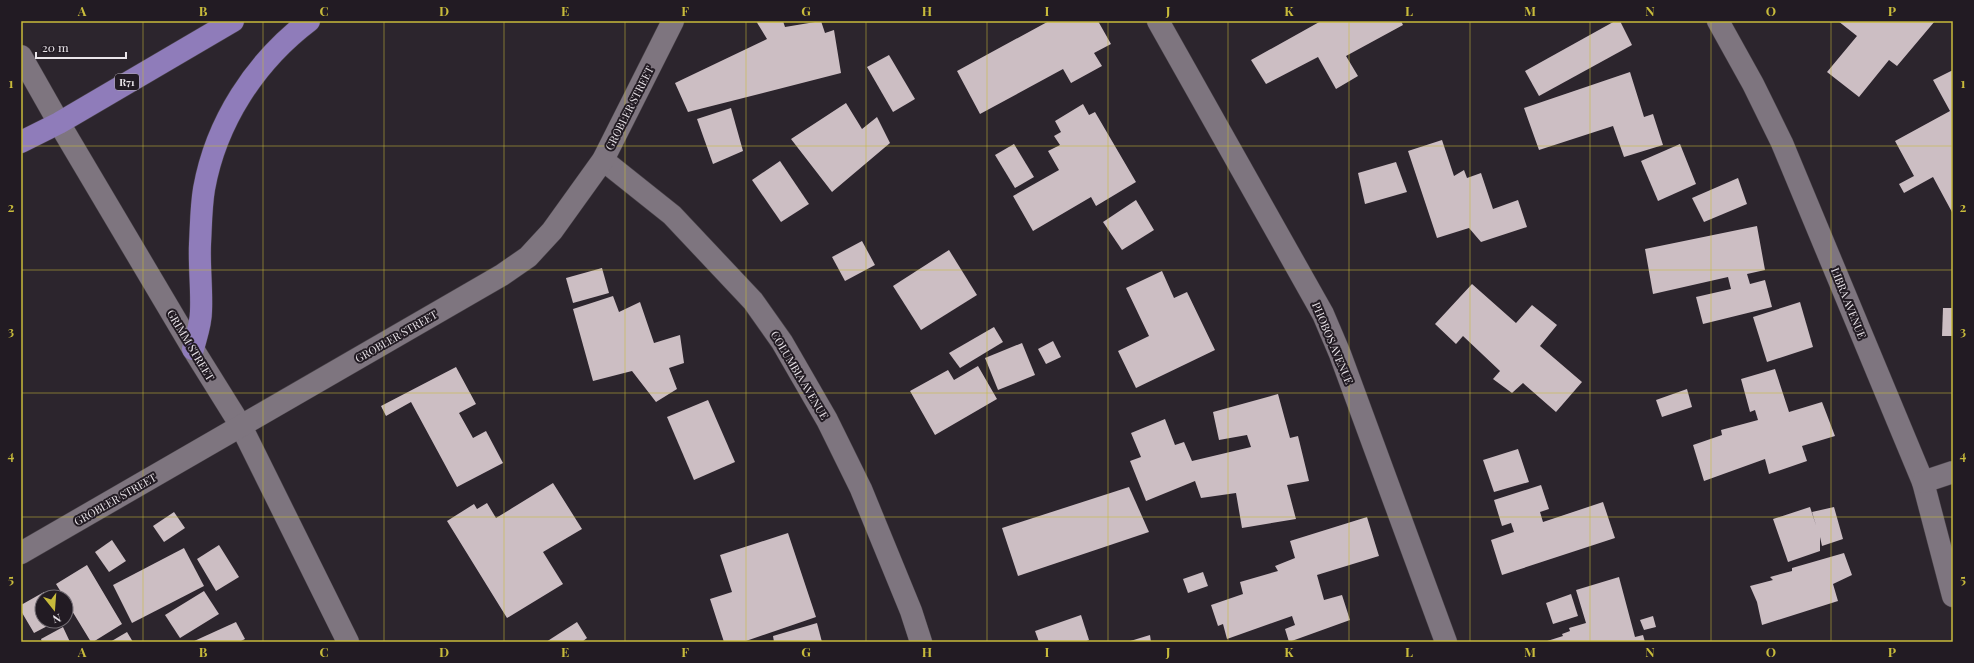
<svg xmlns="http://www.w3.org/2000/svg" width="1974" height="663" font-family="'Playfair Display',serif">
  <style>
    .building { fill: #ccbec3 }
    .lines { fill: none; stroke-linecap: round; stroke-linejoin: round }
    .street-casing { stroke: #484248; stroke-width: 23 }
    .primary-casing { stroke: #484248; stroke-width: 23 }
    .street { stroke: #7e757f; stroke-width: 22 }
    .primary { stroke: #8f7cba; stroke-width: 22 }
    .grid { fill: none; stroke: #c8bb3b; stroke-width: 1; stroke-opacity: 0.55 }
    .labels { text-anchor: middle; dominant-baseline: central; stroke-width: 4; stroke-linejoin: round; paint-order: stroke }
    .shield { fill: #221b23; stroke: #afa9af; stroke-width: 1 }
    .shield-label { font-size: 10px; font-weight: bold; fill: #ebe6eb }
    .street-label { font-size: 11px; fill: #ebe6eb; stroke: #221b23 }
    .neatline { fill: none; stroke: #c8bb3b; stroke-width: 1.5 }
    .grid-label { font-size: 13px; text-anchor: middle; font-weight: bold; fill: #c8bb3b }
  </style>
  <rect width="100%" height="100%" fill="#2c252d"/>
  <!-- building -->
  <g class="building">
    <path d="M756,21h27l2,6 36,-6 4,12 9,-3 7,43 -153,39 -13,-29 92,-44z"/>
    <path d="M1049,21h49l13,23 -17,9 8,13 -31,17 -8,-14 -83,45 -23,-43z"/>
    <path d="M1321,21h80l2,4 -57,31 12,20 -22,13 -18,-32 -52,27 -15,-24z"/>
    <path d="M1615,21h5l12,24 -93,51 -14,-25z"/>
    <path d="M1838,21h97l-38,45 -8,-6 -30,37 -32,-25 30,-36z"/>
    <path d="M889,55l26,44 -22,13 -26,-45z"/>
    <path d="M1953,70v144l-20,-37 -29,16 -5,-9 15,-8 -19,-35 55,-30 -17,-31z"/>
    <path d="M1630,72l14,45 9,-3 10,31 -39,12 -11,-31 -74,24 -15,-42z"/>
    <path d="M846,103l16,26 15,-12 13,26 -58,49 -41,-53z"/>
    <path d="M1083,104l6,11 6,-3 41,70 -40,24 -5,-9 -58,34 -20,-35 46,-26 -11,-19 12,-6 -6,-9 7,-4 -6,-11z"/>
    <path d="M731,108l12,43 -30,13 -16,-45z"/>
    <path d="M1442,140l12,36 10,-6 3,8 14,-5 12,36 25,-9 9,27 -46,15 -12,-14 -32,10 -29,-87z"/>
    <path d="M1014,144l20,33 -19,11 -20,-33z"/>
    <path d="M1680,144l16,40 -38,17 -17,-40z"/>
    <path d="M780,161l29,43 -28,18 -29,-42z"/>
    <path d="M1396,162l11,30 -42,12 -7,-31z"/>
    <path d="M1738,178l9,26 -43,18 -12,-24z"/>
    <path d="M1136,200l18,30 -32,20 -19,-28z"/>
    <path d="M1757,226l8,44 -18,4 3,10 15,-4 7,27 -69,17 -7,-27 35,-8 -3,-12 -75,17 -8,-45z"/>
    <path d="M862,241l13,24 -30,16 -13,-24z"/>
    <path d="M949,250l28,45 -56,35 -28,-44z"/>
    <path d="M602,268l7,25 -36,10 -7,-25z"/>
    <path d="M1162,271l12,27 13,-6 28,58 -79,38 -18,-37 31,-15 -23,-48z"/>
    <path d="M1472,284l44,39 16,-18 25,20 -17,21 42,36 -26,30 -33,-29 -11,10 -19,-14 7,-8 -37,-35 -7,8 -21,-20z"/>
    <path d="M613,296l6,16 21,-10 14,41 26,-8 4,28 -15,5 8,21 -21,13 -24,-31 -39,10 -20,-72z"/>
    <path d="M1800,302l13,45 -46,15 -14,-45z"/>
    <path d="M1943,308h10v28h-11z"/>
    <path d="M994,327l9,15 -43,26 -11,-15z"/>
    <path d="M1053,341l8,16 -15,7 -8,-15z"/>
    <path d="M1022,343l13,32 -37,15 -13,-32z"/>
    <path d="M978,366l19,33 -62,36 -25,-44 38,-21 6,10z"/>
    <path d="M456,367l20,37 -17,9 14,25 13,-7 17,32 -46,24 -46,-85 -25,14 -5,-10z"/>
    <path d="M1775,369l14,43 33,-10 13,34 -33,10 5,15 -38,13 -4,-15 -61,22 -11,-36 29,-10 -1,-5 37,-10 -3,-10 -5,2 -9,-33z"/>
    <path d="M1687,389l5,18 -30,10 -6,-17z"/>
    <path d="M1278,394l12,44 8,-2 11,45 -22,4 9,34 -54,9 -6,-35 -35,5 -6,-17 -49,20 -16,-40 11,-4 -10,-24 34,-14 10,26 9,-3 8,19 59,-14 -4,-12 -28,5 -6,-28z"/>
    <path d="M708,400l27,62 -41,18 -27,-63z"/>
    <path d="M1518,449l11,33 -35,10 -11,-32z"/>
    <path d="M553,483l29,46 -39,23 20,32 -56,34 -60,-97 27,-17 3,5 10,-6 9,15z"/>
    <path d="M1541,485l8,24 -9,3 3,10 60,-20 12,36 -113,37 -11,-35 23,-8 -3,-9 -9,3 -8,-26z"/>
    <path d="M1129,487l20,45 -131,44 -16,-48z"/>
    <path d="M1810,507l6,18 -4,-13 22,-5 9,32 -21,7 -2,-9v14l-32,11 -15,-43z"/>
    <path d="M174,512l11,16 -21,14 -11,-16z"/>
    <path d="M1367,517l12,39 -62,19 7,25 18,-5 8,25 -61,22 -4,-13 10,-4 -3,-9 -65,23 -4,-15 -5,2 -7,-21 32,-11 -3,-12 38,-11 -3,-5 20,-8 -5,-17z"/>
    <path d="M788,533l28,84 -73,25h-19l-14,-43 22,-7 -12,-37z"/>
    <path d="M112,540l14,21 -17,11 -14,-20z"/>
    <path d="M219,545l20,32 -23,14 -19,-32z"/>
    <path d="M184,548l20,38 -72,37 -19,-38z"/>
    <path d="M1844,553l8,22 -19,9 5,17 -76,24 -5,-23 -7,-16 23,-6 -3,-3 22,-6v-3z"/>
    <path d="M87,565l35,59 -29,18h-2l-25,-41v-4h-2l-8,-13z"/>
    <path d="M1203,572l5,14 -20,7 -5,-14z"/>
    <path d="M1619,577l16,60 8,-2 2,7h-101l19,-6 -1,-2 8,-3 -1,-3 17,-5 -10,-33z"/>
    <path d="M204,591l15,23 -39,24 -15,-23z"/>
    <path d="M44,592l3,5h-5v24h15l-23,12 -13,-22v-6z"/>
    <path d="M1571,594l7,22 -25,8 -7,-21z"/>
    <path d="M1081,615l8,25 -5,2h-45l-4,-11z"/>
    <path d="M1653,616l3,11 -12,3 -4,-10z"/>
    <path d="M236,622l9,17 -6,3h-47z"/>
    <path d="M577,622l10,16 -5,4h-36z"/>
    <path d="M817,623l5,19h-48l-1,-6z"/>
    <path d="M63,627l7,15h-28l-1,-3z"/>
    <path d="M127,632l6,10h-23z"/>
    <path d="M1150,635l1,7h-24z"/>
  </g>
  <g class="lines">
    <!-- street casing -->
    <g class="street-casing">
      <g id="street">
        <path d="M1158,21l165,293 17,40 106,288"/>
        <path d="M1718,21l35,63 29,59 141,339 30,114"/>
        <path d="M21,56l38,67 134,226 48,77 107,216"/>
        <path d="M603,160l69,55 81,86 29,41 45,78 34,69 50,122 10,31"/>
        <path d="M1923,482l30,-10"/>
        <path d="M21,553l481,-278 26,-18 24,-26 51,-71 70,-139"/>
      </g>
    </g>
    <!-- primary casing -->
    <g class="primary-casing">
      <g id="primary">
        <path d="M21,142l38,-19 174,-102"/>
        <path d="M193,349c3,-12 8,-25 8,-38 1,-22 -2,-45 -1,-67 1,-18 1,-37 4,-55 12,-67 51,-127 105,-168"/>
      </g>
    </g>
    <!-- street -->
    <use href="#street" class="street"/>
    <!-- primary -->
    <use href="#primary" class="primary"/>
  </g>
  <!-- grid -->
  <path class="grid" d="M143,21v621M263,21v621M384,21v621M504,21v621M625,21v621M746,21v621M866,21v621M987,21v621M1108,21v621M1228,21v621M1349,21v621M1470,21v621M1590,21v621M1711,21v621M1831,21v621M21,146h1932M21,270h1932M21,393h1932M21,517h1932"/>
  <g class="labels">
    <!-- shield labels -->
    <rect class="shield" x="115" y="74" width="24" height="16" rx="3"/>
    <g class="shield-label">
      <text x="127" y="82">R71</text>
    </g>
    <!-- street labels -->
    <g class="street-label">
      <text transform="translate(629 108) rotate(-63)">GROBLER STREET</text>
      <text transform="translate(1849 303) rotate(68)">LIBRA AVENUE</text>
      <text transform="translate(396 336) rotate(-30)">GROBLER STREET</text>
      <text transform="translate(1333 343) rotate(67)">PHOBOS AVENUE</text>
      <text transform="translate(191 345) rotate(59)">GRIMM STREET</text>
      <text transform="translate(800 375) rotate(59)">COLUMBIA AVENUE</text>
      <text transform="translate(115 499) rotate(-30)">GROBLER STREET</text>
    </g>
  </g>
  <!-- border -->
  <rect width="1974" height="663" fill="none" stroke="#221b23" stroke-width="44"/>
  <!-- north arrow -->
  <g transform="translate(54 609) rotate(163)"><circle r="19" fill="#221b23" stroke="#726c73"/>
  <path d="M0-3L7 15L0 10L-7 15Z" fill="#c8bb3b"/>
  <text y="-6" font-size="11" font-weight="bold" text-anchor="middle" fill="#ebe6eb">N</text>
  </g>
  <!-- scale -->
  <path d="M36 52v6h90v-6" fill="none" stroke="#ebe6eb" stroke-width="2"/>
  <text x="42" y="52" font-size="12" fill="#ebe6eb" stroke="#221b23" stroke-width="3" paint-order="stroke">20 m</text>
  <rect x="22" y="22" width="1930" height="619" class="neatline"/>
  <g class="grid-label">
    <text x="82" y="16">A</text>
    <text x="203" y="16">B</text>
    <text x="324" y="16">C</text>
    <text x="444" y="16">D</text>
    <text x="565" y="16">E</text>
    <text x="685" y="16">F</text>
    <text x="806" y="16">G</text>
    <text x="927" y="16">H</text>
    <text x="1047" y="16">I</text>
    <text x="1168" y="16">J</text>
    <text x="1289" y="16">K</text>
    <text x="1409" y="16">L</text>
    <text x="1530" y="16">M</text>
    <text x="1650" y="16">N</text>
    <text x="1771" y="16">O</text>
    <text x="1892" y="16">P</text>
    <text x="11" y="88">1</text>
    <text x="1963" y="88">1</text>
    <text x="11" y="212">2</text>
    <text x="1963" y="212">2</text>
    <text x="11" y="336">3</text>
    <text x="1963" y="336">3</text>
    <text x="11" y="460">4</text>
    <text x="1963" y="460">4</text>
    <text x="11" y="584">5</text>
    <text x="1963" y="584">5</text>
    <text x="82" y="657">A</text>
    <text x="203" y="657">B</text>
    <text x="324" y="657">C</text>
    <text x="444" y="657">D</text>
    <text x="565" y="657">E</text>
    <text x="685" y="657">F</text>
    <text x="806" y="657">G</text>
    <text x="927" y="657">H</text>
    <text x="1047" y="657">I</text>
    <text x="1168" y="657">J</text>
    <text x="1289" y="657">K</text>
    <text x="1409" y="657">L</text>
    <text x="1530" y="657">M</text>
    <text x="1650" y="657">N</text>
    <text x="1771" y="657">O</text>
    <text x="1892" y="657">P</text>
  </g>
</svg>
